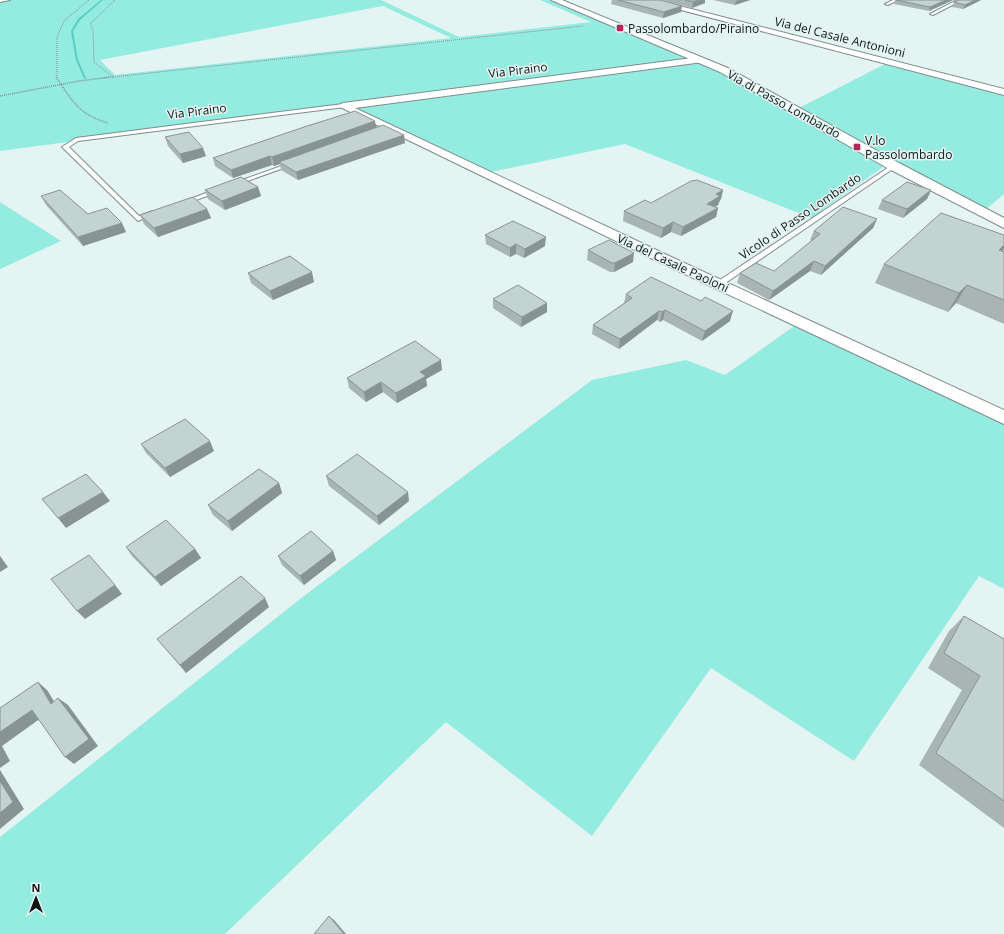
<svg xmlns="http://www.w3.org/2000/svg" width="1004" height="934" font-family="'Open Sans',sans-serif">
  <style>
    .green { fill: #94ece1; fill-rule: evenodd }
    .lines { fill: none; stroke-linecap: round; stroke-linejoin: round }
    .stream { fill: #57cdc0; fill-rule: evenodd }
    .lane-casing { stroke: #7e8d8b; stroke-width: 2 }
    .street-casing { stroke: #7e8d8b; stroke-width: 2 }
    .secondary-casing { stroke: #7e8d8b; stroke-width: 2 }
    .path-far1 { stroke: #84908e; stroke-width: 1; stroke-dasharray: 1 1; stroke-linecap: butt }
    .path { stroke: #84908e; stroke-width: 1.5; stroke-dasharray: 1 1; stroke-linecap: butt }
    .lane { fill: #fff; fill-rule: evenodd }
    .street { fill: #fff; fill-rule: evenodd }
    .secondary { fill: #fff; fill-rule: evenodd }
    .wall { fill: #a8b5b3 }
    .shaded-wall { fill: #889492 }
    .building { fill: #c3d3d0; stroke: #889492 }
    .poi-dot { fill: #b52659; stroke: #e4f4f2; stroke-width: 1.5 }
    .labels { text-anchor: middle; dominant-baseline: central; stroke-width: 3; stroke-linejoin: round; paint-order: stroke }
    .far-poi-label { font-size: 12px; fill: #101615; stroke: #e4f4f2; text-anchor: start }
    .far-street-label { font-size: 12px; fill: #101615; stroke: #e4f4f2 }
  </style>
  <rect width="100%" height="100%" fill="#e4f4f2"/>
  <!-- green -->
  <g class="green">
    <path d="M0,0h381l78,37 132,-15 -51,-22h12l136,58 -1,2 -687,91zM383,6l68,32 -336,37 -15,-15z"/>
    <path d="M700,61l30,14 152,89 1,3 -72,51 -186,-74 -134,28 -138,-64z"/>
    <path d="M887,63l95,24 -3,2 6,2 3,-2 16,4v101l-20,17 -93,-52 1,-6 -17,-3 -76,-42z"/>
    <path d="M0,202l61,39 -61,28z"/>
    <path d="M800,322l204,96v171l-25,-13 -125,185 -143,-93 -119,168 -146,-114 -221,212h-225v-97l300,-238 292,-219 94,-20 39,15z"/>
  </g>
  <g class="lines">
    <!-- stream -->
    <path class="stream" d="M101,0h2l-23,20 -7,11 5,29 8,18 -1,1 -1,-1 -8,-18 -5,-29 7,-12z"/>
    <!-- lane casing -->
    <g class="lane-casing">
      <g id="lane">
        <path d="M0,0h10l-10,2z"/>
        <path d="M893,0h5l-10,5 -3,-1z"/>
        <path d="M957,0h5l-29,15 -3,-1z"/>
        <path d="M343,104l2,3 -267,34 -9,6 70,69 14,-5 3,2 -18,8 -76,-74 14,-9z"/>
        <path d="M290,163l5,1 -59,21 -5,-1z"/>
        <path d="M892,165l5,1 -176,120h-6l-1,-2z"/>
        <path d="M219,188l2,1v2l-36,13 -5,-1z"/>
      </g>
    </g>
    <!-- street casing -->
    <g class="street-casing">
      <g id="street">
        <path d="M643,0h13l348,89v6z"/>
        <path d="M700,57l3,1v4l-348,46 312,147 337,155v14l-347,-163 -319,-155 5,-3z"/>
      </g>
    </g>
    <!-- secondary casing -->
    <g class="secondary-casing">
      <path id="secondary" d="M551,0h11l166,68 171,95 105,55v10l-115,-59 -169,-97z"/>
    </g>
    <!-- path-far1 -->
    <g class="path-far1">
      <path d="M113,77l470,-51"/>
      <path d="M57,78v-41l7,-16 25,-21"/>
      <path d="M102,78l11,-1 -19,-15 -1,-33 -3,-5 25,-24"/>
    </g>
    <!-- path -->
    <g class="path">
      <path d="M56,77c18,26 21,36 52,46"/>
      <path d="M0,96l79,-15 32,-4"/>
    </g>
    <!-- lane -->
    <use href="#lane" class="lane"/>
    <!-- street -->
    <use href="#street" class="street"/>
    <!-- secondary -->
    <use href="#secondary" class="secondary"/>
  </g>
  <!-- wall -->
  <g class="wall">
    <path d="M612,0h48l21,12 -18,6 -52,-14z"/>
    <path d="M662,0h43v3l-13,5z"/>
    <path d="M713,0h37l-15,5z"/>
    <path d="M895,0h58l-24,11 -35,-7z"/>
    <path d="M959,0h22l-18,9 -11,-2 2,-5z"/>
    <path d="M376,127l29,16 -107,37 -17,-10 -1,-6 -6,2 -2,-1 -39,13 -18,-12 -2,-8z"/>
    <path d="M165,137l41,19 -23,7 -15,-17z"/>
    <path d="M258,187l3,9 -36,14 -17,-11 -3,-9z"/>
    <path d="M723,190l-2,9 -1,1 -2,5 -3,2 3,1 -2,9 -35,19 -10,-4 -10,6 -38,-17 1,-10 27,-8z"/>
    <path d="M931,190l-4,9 -24,19 -25,-9 4,-9z"/>
    <path d="M41,196l47,18 38,18 -43,14 -37,-41z"/>
    <path d="M207,209l4,9 -53,19 -14,-13 -4,-9z"/>
    <path d="M877,219l-4,9 -52,47 -11,-4 -41,29 -32,-17 3,-10 34,-2 38,-30 -2,-1 4,-9z"/>
    <path d="M485,235l60,11 -21,12 -8,-4 -6,3 -24,-13z"/>
    <path d="M1004,235v14l-1,2 1,1v72l-48,-21 -8,9 -73,-29 9,-19z"/>
    <path d="M588,250l45,12 -19,10h-4l-23,-12z"/>
    <path d="M248,273l66,9 -41,18 -22,-17z"/>
    <path d="M626,294l104,27 -28,20 -39,-21 -3,2 -3,-2 -38,29 -27,-15 1,-9 31,-22z"/>
    <path d="M493,299l54,13 -26,15 -28,-19z"/>
    <path d="M442,370l-16,9 1,7 -30,17 -14,-11 -17,10 -17,-14 -2,-10z"/>
    <path d="M141,444l73,7 -44,26 -24,-24z"/>
    <path d="M326,476l83,25 -30,24 -50,-39z"/>
    <path d="M279,483l3,10 -50,38 -19,-16 -5,-10z"/>
    <path d="M126,547l69,2 6,9 -40,28 -29,-30z"/>
    <path d="M333,551l3,9 -32,25 -22,-20 -4,-9z"/>
    <path d="M269,607l-83,66 -29,-34z"/>
    <path d="M964,616l40,23v189l-85,-63 43,-75 -34,-22 21,-37z"/>
  </g>
  <!-- shaded-wall -->
  <g class="shaded-wall">
    <path d="M699,0h6v3l-13,5 1,-6z"/>
    <path d="M739,0h11l-15,5 1,-4z"/>
    <path d="M946,0h7l-24,11 1,-4z"/>
    <path d="M975,0h6l-18,9 2,-4z"/>
    <path d="M682,6l-1,6 -18,6 1,-6z"/>
    <path d="M375,121l2,9 -98,32 1,2 -6,2 -2,-9z"/>
    <path d="M404,135l1,8 -107,37 -2,-8z"/>
    <path d="M203,148l3,8 -23,7 -3,-9z"/>
    <path d="M270,156l2,9 -39,13 -2,-8z"/>
    <path d="M258,187l3,9 -36,14 -3,-9z"/>
    <path d="M723,190l-2,9 -1,1 -2,5 -13,8 2,-9 9,-10z"/>
    <path d="M931,190l-4,9 -24,19 4,-9z"/>
    <path d="M718,208l-2,9 -35,19 2,-9z"/>
    <path d="M207,209l4,9 -53,19 -4,-9z"/>
    <path d="M877,219l-4,9 -52,47 4,-9z"/>
    <path d="M673,222l-2,10 -10,6 2,-10z"/>
    <path d="M122,223l4,9 -43,14 -5,-9z"/>
    <path d="M546,237l-1,9 -21,12 1,-9z"/>
    <path d="M516,244v10l-6,3v-9z"/>
    <path d="M1004,245v4l-4,6 -1,-5z"/>
    <path d="M634,253l-1,9 -19,10 1,-9z"/>
    <path d="M814,261l-4,10 -41,29 4,-9z"/>
    <path d="M312,272l2,10 -41,18 -3,-9z"/>
    <path d="M967,285l-11,18 -8,9 11,-19z"/>
    <path d="M547,303v9l-26,15 1,-10z"/>
    <path d="M665,310l-2,10 -3,2 2,-10z"/>
    <path d="M659,311l-2,9 -38,29 1,-10z"/>
    <path d="M733,311l-3,10 -28,20 3,-10z"/>
    <path d="M441,360l1,10 -16,9 1,7 -30,17 -1,-10 24,-21z"/>
    <path d="M381,382l2,10 -17,10 -2,-10z"/>
    <path d="M210,441l4,10 -44,26 -5,-9z"/>
    <path d="M279,483l3,10 -50,38 -4,-10z"/>
    <path d="M103,492l7,9 -44,27 -8,-10z"/>
    <path d="M408,492l1,9 -30,24 -2,-9z"/>
    <path d="M195,549l6,9 -40,28 -6,-9z"/>
    <path d="M333,551l3,9 -32,25 -4,-9z"/>
    <path d="M0,556l8,11 -8,5z"/>
    <path d="M115,585l7,9 -37,25 -8,-8z"/>
    <path d="M265,598l4,9 -83,66 -6,-8z"/>
    <path d="M38,682l9,8 13,21 -9,-7z"/>
    <path d="M58,698l10,7 30,41 -24,18 -9,-7z"/>
    <path d="M32,710l9,8 -39,28 8,15 -10,7v-36z"/>
    <path d="M0,770l24,39 -24,20z"/>
    <path d="M329,916l5,4 12,14h-2z"/>
  </g>
  <!-- building -->
  <g class="building">
    <path d="M618,0h42l22,6 -18,6z"/>
    <path d="M685,0h14l-6,2z"/>
    <path d="M896,0h50l-16,7z"/>
    <path d="M959,0h16l-10,5 -11,-3z"/>
    <path d="M355,111l20,10 -103,36 -2,-1 -39,14 -18,-12 91,-31z"/>
    <path d="M383,125l21,10 -108,37 -17,-10z"/>
    <path d="M189,132l14,16 -23,6 -15,-17z"/>
    <path d="M241,177l17,10 -36,14 -17,-11z"/>
    <path d="M697,180l26,10 -7,4 4,2 -13,8 11,4 -35,19 -10,-5 -10,6 -39,-17 21,-11 6,3 40,-22z"/>
    <path d="M907,182l24,8 -24,19 -25,-9z"/>
    <path d="M60,190l28,24 19,-6 15,15 -44,14 -37,-41z"/>
    <path d="M193,197l14,12 -53,19 -14,-13z"/>
    <path d="M843,207l34,12 -52,47 -11,-5 -41,30 -33,-18 16,-10 18,8 46,-37 -6,-3z"/>
    <path d="M941,213l63,22v10l-5,5 5,2v48l-37,-15 -8,8 -75,-29z"/>
    <path d="M513,221l33,16 -21,12 -9,-5 -6,4 -25,-13z"/>
    <path d="M609,240l25,13 -19,10h-3l-24,-13z"/>
    <path d="M290,256l22,16 -42,19 -22,-18z"/>
    <path d="M651,277l50,24 4,-4 28,14 -28,20 -40,-21 -3,2 -3,-1 -39,28 -27,-14 39,-27 -6,-4z"/>
    <path d="M518,285l29,18 -25,14 -29,-18z"/>
    <path d="M415,341l26,19 -21,12 6,4 -30,17 -15,-11 -17,10 -17,-14z"/>
    <path d="M185,419l25,22 -45,27 -24,-24z"/>
    <path d="M357,454l51,38 -31,24 -51,-40z"/>
    <path d="M259,469l20,14 -51,38 -20,-16z"/>
    <path d="M86,474l17,18 -45,26 -16,-19z"/>
    <path d="M166,520l29,29 -40,28 -29,-30z"/>
    <path d="M311,531l22,20 -33,25 -22,-20z"/>
    <path d="M89,555l26,30 -38,26 -26,-32z"/>
    <path d="M241,576l24,22 -85,67 -23,-26z"/>
    <path d="M964,616l40,23v162l-68,-48 44,-77 -36,-23z"/>
    <path d="M38,682l13,22 7,-6 31,41 -24,18 -33,-47 -32,22v-24z"/>
    <path d="M0,781l13,21 -13,11z"/>
    <path d="M329,916l15,18h-30z"/>
  </g>
  <!-- markers -->
  <g class="poi-dot">
    <rect x="616" y="24" width="8" height="8" rx="2"/>
    <rect x="853" y="143" width="8" height="8" rx="2"/>
  </g>
  <g class="labels">
    <!-- far-poi labels -->
    <g class="far-poi-label">
      <text x="628" y="28">Passolombardo/Piraino</text>
      <text x="865" y="140">V.lo<tspan x="865" dy="14">Passolombardo</tspan></text>
    </g>
    <!-- far-street labels -->
    <g class="far-street-label">
      <text transform="translate(840 37) rotate(14)">Via del Casale Antonioni</text>
      <text transform="translate(518 70) rotate(-7)">Via Piraino</text>
      <text transform="translate(784 104) rotate(29)">Via di Passo Lombardo</text>
      <text transform="translate(197 111) rotate(-7)">Via Piraino</text>
      <text transform="translate(800 216) rotate(-34)">Vicolo di Passo Lombardo</text>
      <text transform="translate(673 263) rotate(25)">Via del Casale Paoloni</text>
    </g>
  </g>
  <!-- north arrow -->
  <g transform="translate(36 898)" stroke="#e4f4f2" stroke-width="3" paint-order="stroke">
  <path d="M0-3L7 15L0 10L-7 15Z" fill="#101615"/>
  <text y="-6" font-size="11" font-weight="bold" text-anchor="middle" fill="#101615">N</text>
  </g>
</svg>
